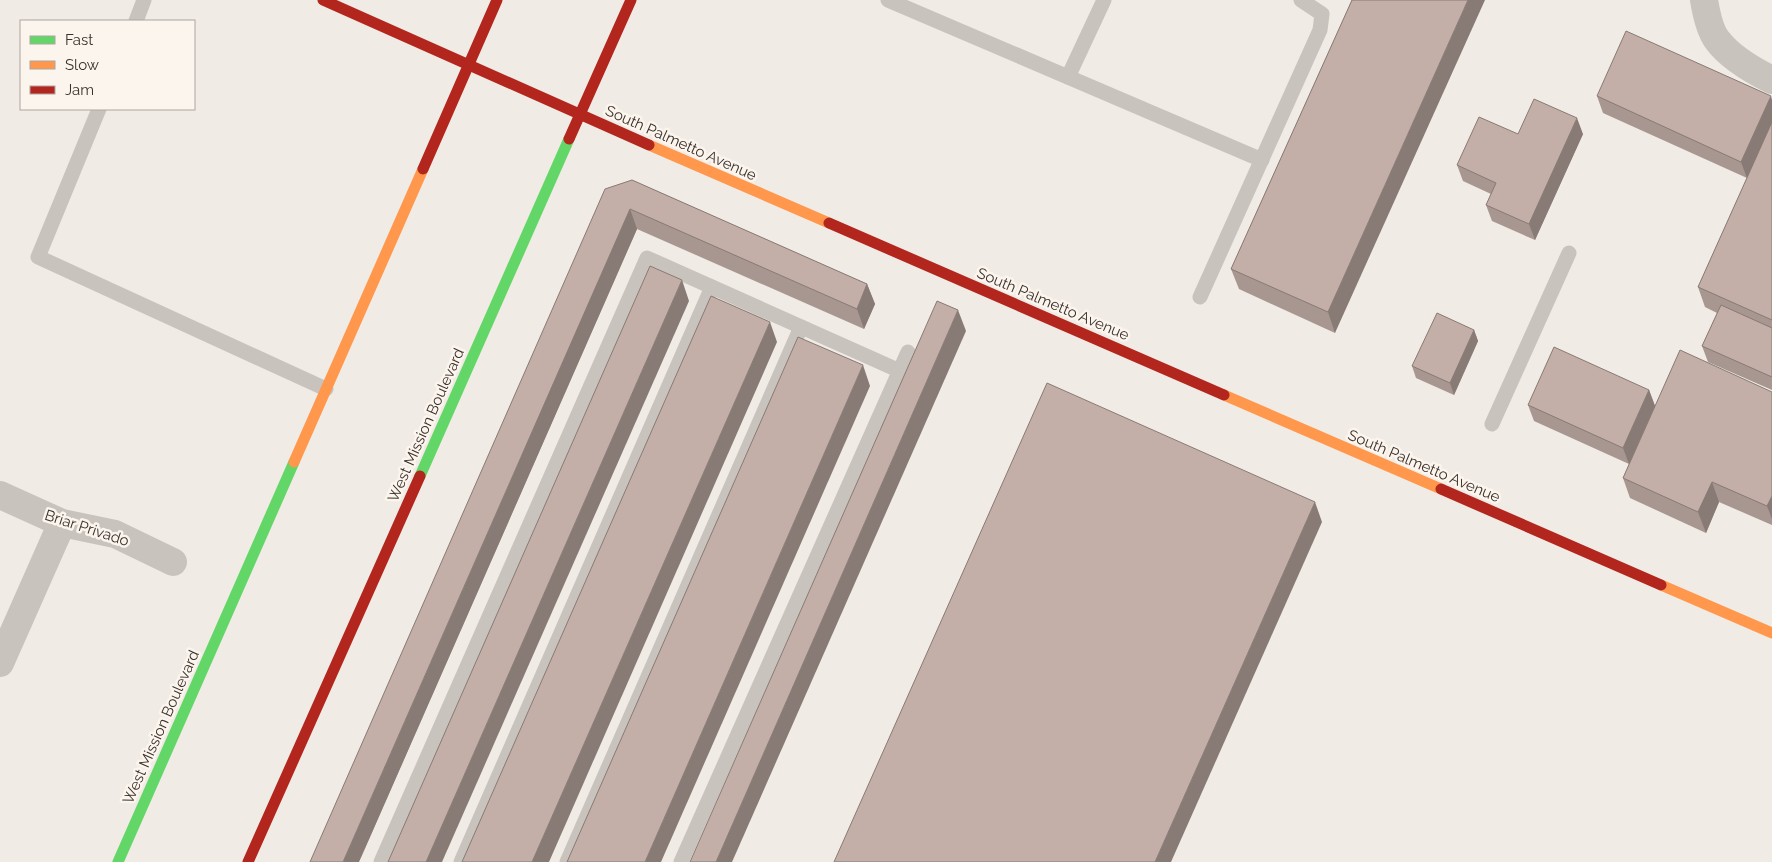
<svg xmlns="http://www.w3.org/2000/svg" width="1772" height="862" font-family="Raleway,sans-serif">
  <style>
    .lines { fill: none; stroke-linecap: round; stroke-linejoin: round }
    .lane { stroke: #c9c3be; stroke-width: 15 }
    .street { stroke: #c9c3be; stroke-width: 28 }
    .fast { stroke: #63d668; stroke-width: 11 }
    .slow { stroke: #ff974d; stroke-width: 11 }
    .jam { stroke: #b3261e; stroke-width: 11 }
    .wall { fill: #a89690 }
    .shaded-wall { fill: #887a75 }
    .building { fill: #c3afa7; stroke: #887a75 }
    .labels { text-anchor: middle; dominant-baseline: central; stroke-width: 5; stroke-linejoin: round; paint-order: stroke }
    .street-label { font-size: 15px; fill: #3b302b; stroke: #fbf5ee }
  </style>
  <rect width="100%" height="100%" fill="#f0ebe5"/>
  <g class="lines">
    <!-- lane -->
    <g class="lane">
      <path d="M888,0l374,160"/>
      <path d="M136,21l8,-21"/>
      <path d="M1068,77l36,-77"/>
      <path d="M99,109l-61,148 288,132"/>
      <path d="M1200,297l120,-267 2,-16 -21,-14"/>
      <path d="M1492,424l77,-171"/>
      <path d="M381,862l266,-604 253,113"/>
      <path d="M461,862l251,-575"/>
      <path d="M567,862l234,-535"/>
      <path d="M681,862l227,-510"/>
    </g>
    <!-- street -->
    <g class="street">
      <path d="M1704,0c2,12 6,32 14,41 12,16 36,30 54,39"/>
      <path d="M0,495l62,28 53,11 58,28"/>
      <path d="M0,663l62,-140"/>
    </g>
    <!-- fast -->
    <g class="fast">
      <path d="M420,476l149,-337"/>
      <path d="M118,862l176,-400"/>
    </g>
    <!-- slow -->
    <g class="slow">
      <path d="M649,145l180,78"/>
      <path d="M1224,395l217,94"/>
      <path d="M294,462l129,-293"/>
      <path d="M1661,585l111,48"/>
    </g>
    <!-- jam -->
    <g class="jam">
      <path d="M323,0l326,145"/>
      <path d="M569,139l62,-139"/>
      <path d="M423,169l74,-169"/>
      <path d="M829,223l395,172"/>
      <path d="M1441,489l220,96"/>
      <path d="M248,862l172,-386"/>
    </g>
  </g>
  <!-- wall -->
  <g class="wall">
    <path d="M1352,0l-17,333 -96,-44 -8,-20z"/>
    <path d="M1597,96l175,4v290l-64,-28 -6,-16 15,-33 -12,-6 -7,-20 49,-109 -144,-65z"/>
    <path d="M1518,134h65l-48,106 -43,-19 -6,-16 5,-11 -28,-13 -6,-16z"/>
    <path d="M632,180l235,104 8,20 -11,25 -227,-100 -278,633z"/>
    <path d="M1474,330l4,11 -24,54 -38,-17 -4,-12z"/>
    <path d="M1649,390l6,16 117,-14v133l-53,-23 -13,31 -76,-35 -7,-20 6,-14 -95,-43 -6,-16z"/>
  </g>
  <!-- shaded-wall -->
  <g class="shaded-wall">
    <path d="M1468,0h17l-150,333 -7,-21z"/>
    <path d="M1771,96l1,4v22l-25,56 -6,-16z"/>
    <path d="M1577,118l6,16 -48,106 -6,-16z"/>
    <path d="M630,209l7,20 -278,633h-16z"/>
    <path d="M682,280l7,21 -247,561h-16z"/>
    <path d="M867,284l8,20 -11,25 -7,-20z"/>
    <path d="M958,310l8,21 -234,531h-16z"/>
    <path d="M770,322l7,20 -228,520h-17z"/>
    <path d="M1474,330l4,11 -24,54 -4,-12z"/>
    <path d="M863,365l7,21 -209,476h-16z"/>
    <path d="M1649,390l6,16 -26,58 -6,-16z"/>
    <path d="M1712,482l7,20 -13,31 -8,-21z"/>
    <path d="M1772,496v23l-5,-13z"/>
    <path d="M1315,502l7,20 -151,340h-16z"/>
  </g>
  <!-- building -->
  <g class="building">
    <path d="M1352,0h116l-140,312 -97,-43z"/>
    <path d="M1626,31l145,65 -30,66 -144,-66z"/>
    <path d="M1534,99l43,19 -48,106 -43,-19 10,-22 -39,-18 22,-48 39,17z"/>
    <path d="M1772,122v198l-74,-33z"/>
    <path d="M632,180l235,104 -10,25 -227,-100 -287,653h-33l295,-673z"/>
    <path d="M650,266l32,14 -256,582h-38z"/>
    <path d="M711,296l59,26 -238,540h-70z"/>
    <path d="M937,301l21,9 -242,552h-26z"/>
    <path d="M1721,305l51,23v49l-70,-31z"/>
    <path d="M1437,313l37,17 -24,53 -38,-17z"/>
    <path d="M798,337l65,28 -218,497h-78z"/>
    <path d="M1554,347l95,43 -26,58 -95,-43z"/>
    <path d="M1680,350l92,42v104l-5,10 -55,-24 -14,30 -75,-34z"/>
    <path d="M1047,383l268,119 -160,360h-321z"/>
  </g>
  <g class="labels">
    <!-- street labels -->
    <g class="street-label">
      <text transform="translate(681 143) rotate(24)">South Palmetto Avenue</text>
      <text transform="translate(1053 304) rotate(23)">South Palmetto Avenue</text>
      <text transform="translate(426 425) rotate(-66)">West Mission Boulevard</text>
      <text transform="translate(1424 466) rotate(23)">South Palmetto Avenue</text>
      <text transform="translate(87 528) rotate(18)">Briar Privado</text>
      <text transform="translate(161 727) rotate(-66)">West Mission Boulevard</text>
    </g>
  </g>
  <!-- legend -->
  <rect x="20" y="20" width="175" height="90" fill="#fbf5ee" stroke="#aea6a0"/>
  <rect x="30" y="36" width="25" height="8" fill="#63d668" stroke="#aea6a0"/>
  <text x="65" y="45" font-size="15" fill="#3b302b">Fast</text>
  <rect x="30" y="61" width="25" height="8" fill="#ff974d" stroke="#aea6a0"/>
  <text x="65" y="70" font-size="15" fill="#3b302b">Slow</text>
  <rect x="30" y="86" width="25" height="8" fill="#b3261e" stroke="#aea6a0"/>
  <text x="65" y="95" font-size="15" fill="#3b302b">Jam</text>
</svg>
